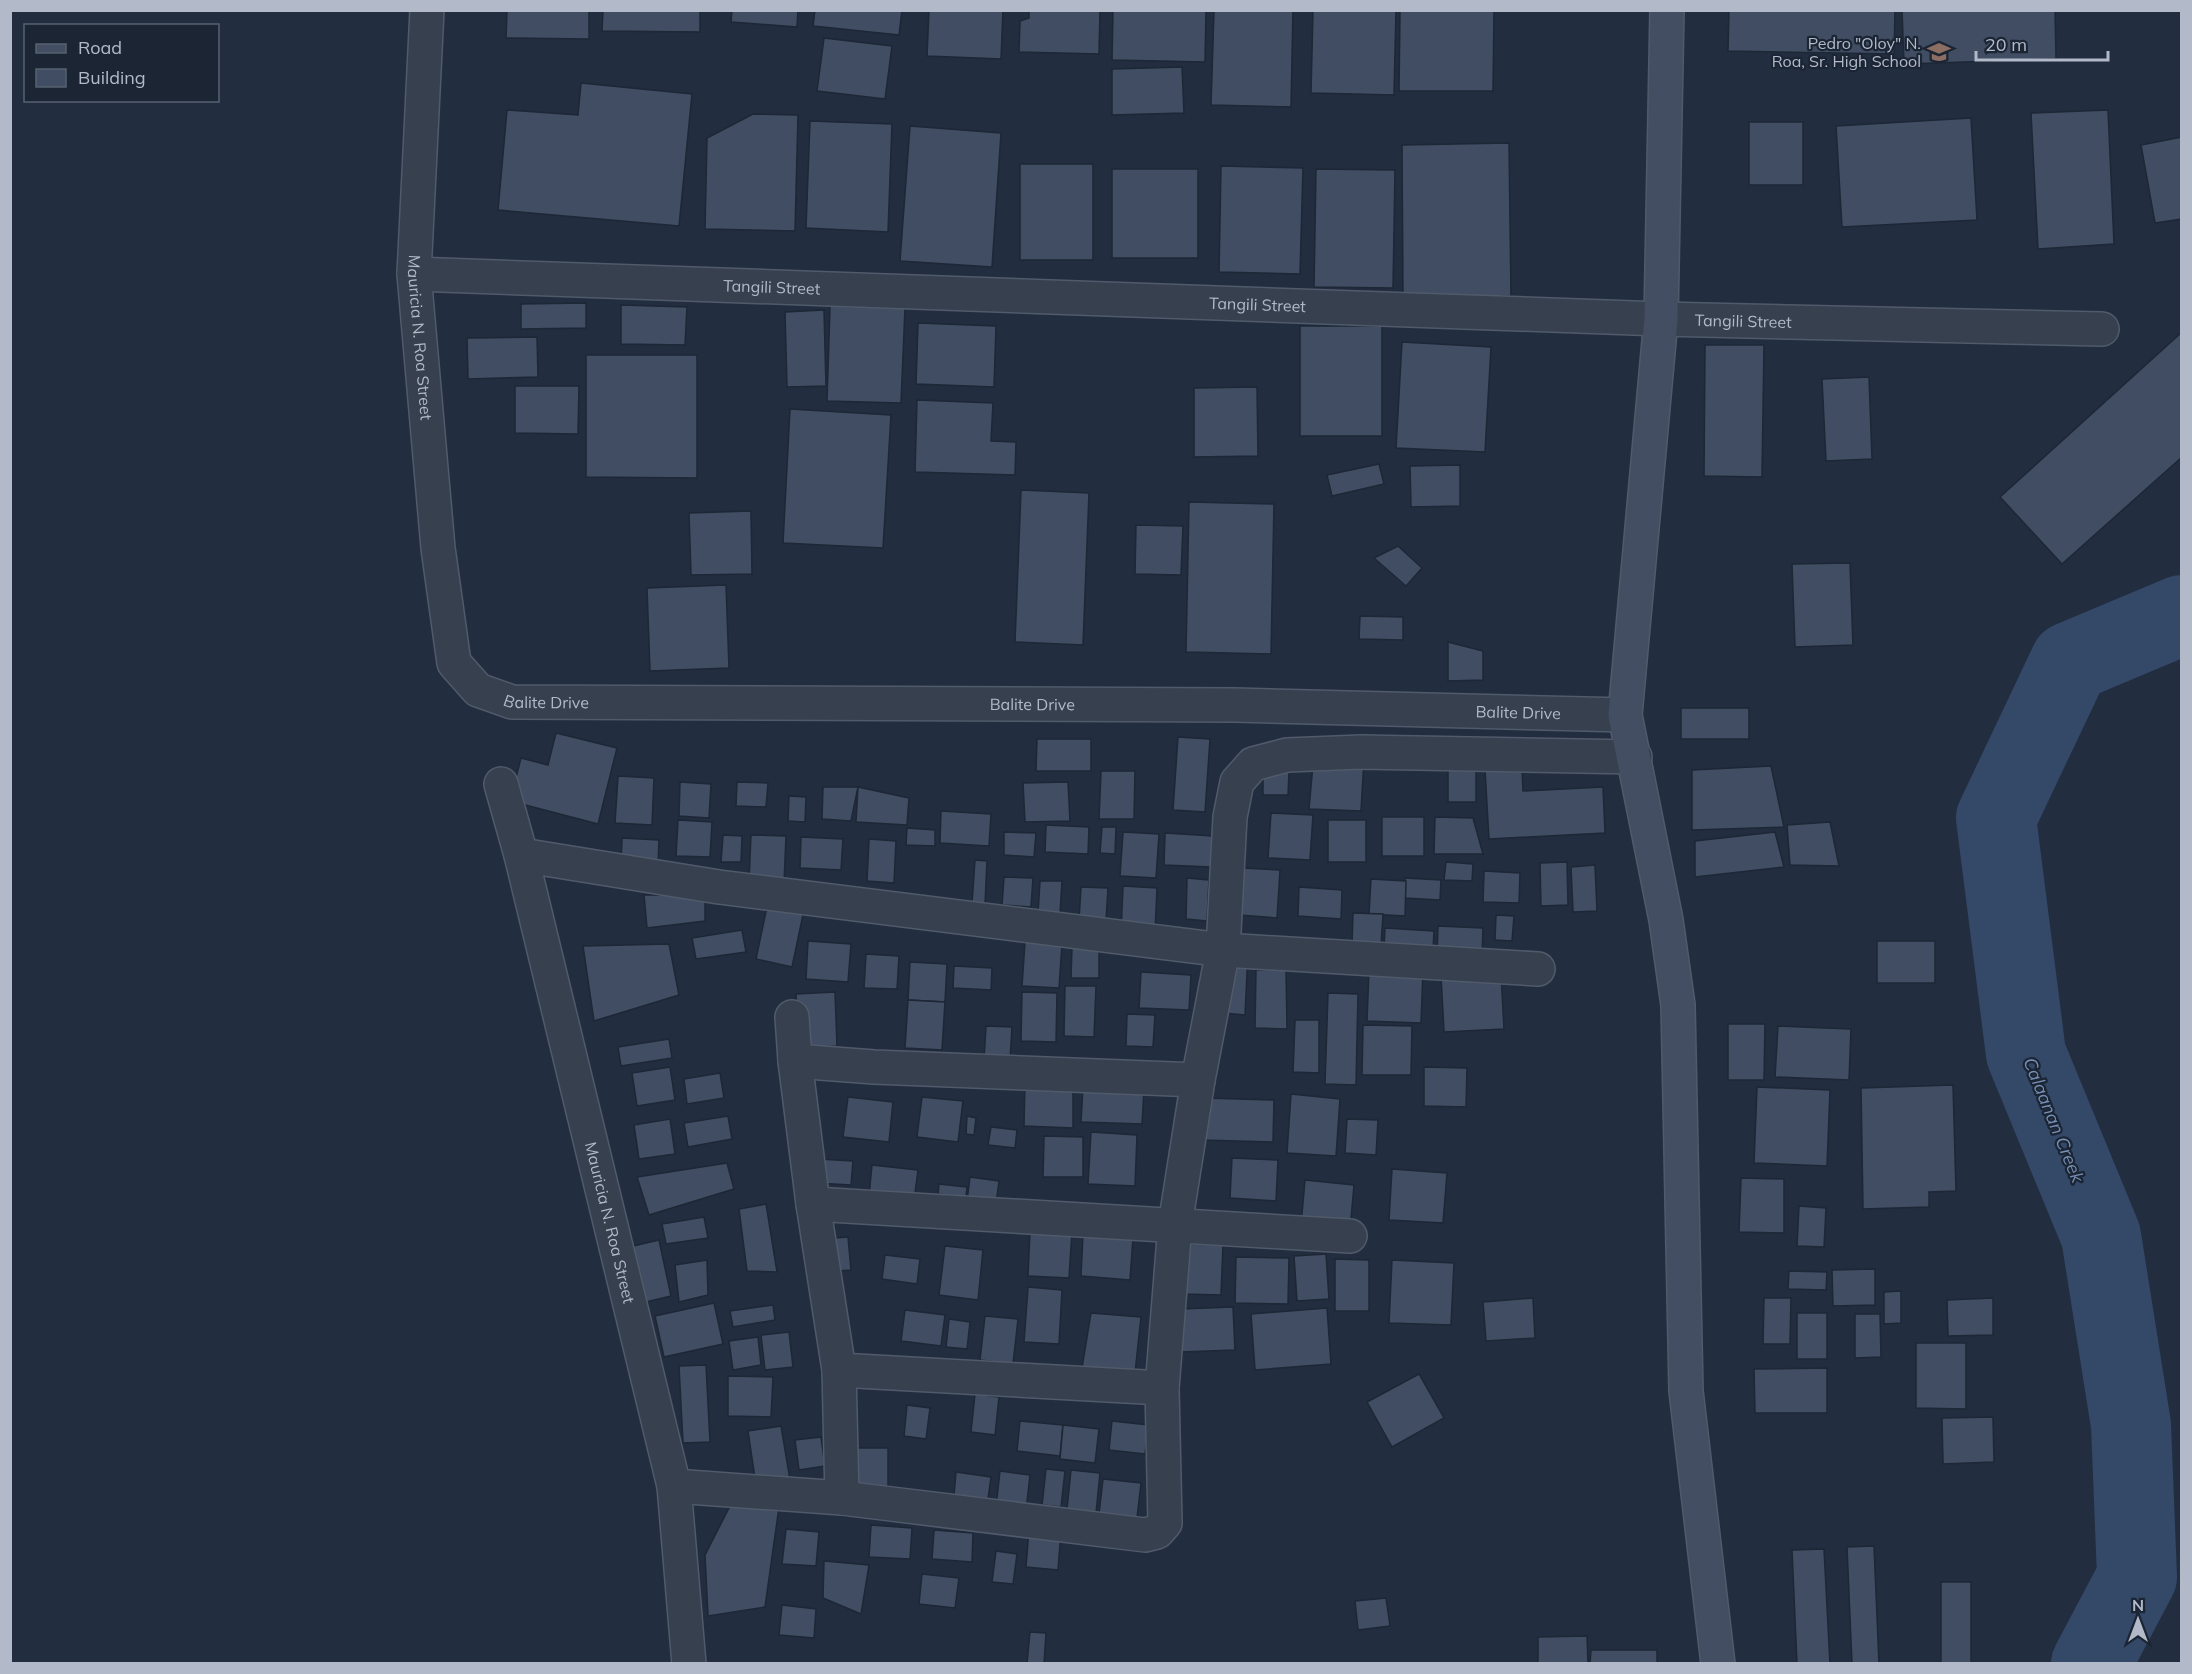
<svg xmlns="http://www.w3.org/2000/svg" width="2192" height="1674" font-family="Mulish,sans-serif">
  <style>
    .lines { fill: none; stroke-linecap: round; stroke-linejoin: round }
    .river { stroke: #344868; stroke-width: 80 }
    .building { fill: #404d62; stroke: #1d2736; stroke-width: 1.5 }
    .street-casing { stroke: #515a6a; stroke-width: 36 }
    .secondary-casing { stroke: #515a6a; stroke-width: 36 }
    .street { stroke: #36404f; stroke-width: 33 }
    .secondary { stroke: #444e63; stroke-width: 33 }
    .labels { text-anchor: middle; dominant-baseline: central; stroke-width: 4.5; stroke-linejoin: round; paint-order: stroke }
    .poi-label { font-size: 16px; fill: #b2baca; stroke: #1b2534; text-anchor: end }
    .street-label { font-size: 16px; fill: #b2baca; stroke: #1b2534 }
    .water-label { font-size: 18px; font-style: italic; fill: #778fb5; stroke: #1b2534 }
  </style>
  <rect width="100%" height="100%" fill="#222d40"/>
  <g class="lines">
    <!-- river -->
    <path class="river" d="M2091,1664l46,-87 -6,-152 -30,-189 -75,-182 -30,-236 74,-156 112,-47"/>
  </g>
  <!-- building -->
  <g class="building">
    <path d="M507,10h82v29l-83,-1z"/>
    <path d="M603,10h97v22l-98,-1z"/>
    <path d="M732,10h66l-1,17 -66,-5z"/>
    <path d="M815,10h87l-3,25 -86,-9z"/>
    <path d="M929,10h74l-2,49 -74,-3z"/>
    <path d="M1029,10h71l-1,44 -80,-2 1,-31 9,-3z"/>
    <path d="M1113,10h93l-1,52 -93,-2z"/>
    <path d="M1214,10h79l-2,97 -80,-2z"/>
    <path d="M1313,10h83l-2,85 -83,-2z"/>
    <path d="M1400,10h94l-1,81h-94z"/>
    <path d="M1729,10h166l-1,44 -166,-3z"/>
    <path d="M1902,10h153l1,49 -152,5z"/>
    <path d="M824,38l68,8 -7,53 -68,-8z"/>
    <path d="M1182,67l2,46 -72,2v-46z"/>
    <path d="M581,83l111,11 -13,132 -181,-16 9,-100 71,5z"/>
    <path d="M2108,110l6,134 -76,5 -7,-136z"/>
    <path d="M753,114l45,1 -3,116 -90,-2 2,-91z"/>
    <path d="M1971,118l6,102 -135,7 -6,-101z"/>
    <path d="M810,121l82,3 -4,108 -82,-4z"/>
    <rect x="1749" y="122" width="54" height="63"/>
    <path d="M910,126l91,7 -9,134 -92,-6z"/>
    <path d="M2182,137v82l-27,4 -14,-78z"/>
    <path d="M1509,143l2,153 -108,2 -1,-153z"/>
    <rect x="1020" y="164" width="73" height="96"/>
    <path d="M1221,166l82,2 -3,106 -81,-2z"/>
    <rect x="1112" y="169" width="86" height="89"/>
    <path d="M1316,169l79,1 -2,118 -79,-1z"/>
    <path d="M586,303v25l-65,1v-25z"/>
    <path d="M621,305l66,2 -2,38 -64,-1z"/>
    <path d="M830,306l75,2 -4,95 -74,-2z"/>
    <path d="M824,310l2,76 -39,1 -2,-75z"/>
    <path d="M918,323l78,3 -2,61 -78,-3z"/>
    <rect x="1300" y="326" width="82" height="110"/>
    <path d="M2182,332v125l-120,107 -62,-67z"/>
    <path d="M537,337l1,40 -70,2 -1,-41z"/>
    <path d="M1402,342l89,5 -6,105 -89,-4z"/>
    <path d="M1705,345h59l-2,132 -58,-1z"/>
    <path d="M586,355h111v123l-111,-1z"/>
    <path d="M1869,377l3,82 -46,2 -4,-82z"/>
    <path d="M515,386h64l-1,48 -63,-1z"/>
    <path d="M1257,387l1,69 -64,1v-69z"/>
    <path d="M917,400l76,3 -2,38 25,1 -1,33 -100,-3z"/>
    <path d="M790,409l101,6 -8,133 -100,-5z"/>
    <path d="M1379,464l5,20 -52,12 -5,-21z"/>
    <path d="M1460,465v41l-49,1 -1,-41z"/>
    <path d="M1021,490l68,3 -6,152 -68,-3z"/>
    <path d="M1189,502l85,2 -3,150 -85,-2z"/>
    <path d="M751,511l1,63 -61,1 -2,-62z"/>
    <path d="M1136,525l47,1 -2,49 -46,-1z"/>
    <path d="M1398,546l24,22 -16,18 -32,-28z"/>
    <path d="M1850,563l3,82 -58,2 -3,-83z"/>
    <path d="M726,585l3,83 -79,3 -3,-83z"/>
    <path d="M1360,616l43,1v23l-44,-1z"/>
    <path d="M1448,642l35,9v29l-35,1z"/>
    <rect x="1681" y="708" width="68" height="31"/>
    <path d="M556,733l61,15 -19,76 -88,-23 11,-43 27,7z"/>
    <path d="M1178,737l32,2 -5,73 -32,-2z"/>
    <path d="M1037,739h54v32h-55z"/>
    <path d="M1364,760l-3,51 -52,-2 4,-45z"/>
    <rect x="1448" y="764" width="28" height="38"/>
    <path d="M1771,766l13,61 -92,3v-60z"/>
    <path d="M1522,768l1,23 80,-4 2,46 -116,6 -4,-69z"/>
    <path d="M1101,771h34l-1,48h-35z"/>
    <path d="M1263,771l26,1 -1,23h-25z"/>
    <path d="M618,776l36,2 -2,47 -37,-2z"/>
    <path d="M680,782l31,2 -2,34 -30,-2z"/>
    <path d="M737,782l31,1 -2,24 -30,-1z"/>
    <path d="M1068,782l2,39 -45,1 -2,-39z"/>
    <path d="M823,787h35l-7,34 -29,-2z"/>
    <path d="M858,787l51,11 -2,27 -51,-3z"/>
    <path d="M789,796l17,1 -1,25 -17,-1z"/>
    <path d="M941,811l50,3 -2,32 -49,-3z"/>
    <path d="M1271,813l42,2 -3,45 -42,-2z"/>
    <rect x="1382" y="817" width="42" height="39"/>
    <path d="M1435,817l38,1 10,36h-49z"/>
    <path d="M678,820l34,2 -2,35 -34,-1z"/>
    <rect x="1328" y="820" width="38" height="42"/>
    <path d="M1830,822l9,44 -49,-1 -3,-40z"/>
    <path d="M1046,825l43,2 -1,27 -43,-2z"/>
    <path d="M1102,827h14l-1,27 -15,-1z"/>
    <path d="M907,828l28,2v16l-29,-1z"/>
    <path d="M1004,832l32,1 -2,24 -30,-2z"/>
    <path d="M1123,832l36,2 -3,44 -36,-2z"/>
    <path d="M1775,832l9,35 -89,10v-36z"/>
    <path d="M1165,833l48,3 -2,31 -47,-2z"/>
    <path d="M723,835l19,1 -1,26h-20z"/>
    <path d="M751,835l35,1 -2,48 -35,-3z"/>
    <path d="M801,837l42,2 -2,31 -41,-2z"/>
    <path d="M622,838l37,2 -1,26 -37,-2z"/>
    <path d="M869,839l27,2 -2,42 -27,-2z"/>
    <path d="M975,860l12,1 -2,43 -13,-1z"/>
    <path d="M1446,862l27,2 -1,17 -28,-1z"/>
    <path d="M1567,862l1,43 -27,1 -1,-43z"/>
    <path d="M1595,865l2,46 -24,1 -2,-45z"/>
    <path d="M1242,868l38,2 -3,48 -38,-3z"/>
    <path d="M1484,871l36,2 -1,30 -36,-1z"/>
    <path d="M1004,877l29,1 -2,29 -29,-2z"/>
    <path d="M1187,878l22,2 -2,41 -21,-2z"/>
    <path d="M1405,878l36,2 -1,20 -36,-2z"/>
    <path d="M1371,879l35,2 -1,35 -36,-2z"/>
    <path d="M1040,881h22l-2,33 -22,-1z"/>
    <path d="M1123,886l34,2 -2,44 -34,-1z"/>
    <path d="M1081,887l27,1 -2,33 -27,-1z"/>
    <path d="M1299,887l43,3 -1,29 -43,-3z"/>
    <path d="M644,895h61v26l-58,7z"/>
    <path d="M768,902l36,8 -12,57 -36,-8z"/>
    <path d="M1353,913l30,1 -2,32 -29,-1z"/>
    <path d="M1496,915l18,1 -2,25 -17,-1z"/>
    <path d="M1438,926l45,2 -1,29 -45,-2z"/>
    <path d="M1385,928l49,3 -1,20 -49,-3z"/>
    <path d="M742,930l4,22 -50,7 -4,-21z"/>
    <path d="M808,941l43,3 -3,38 -42,-3z"/>
    <rect x="1877" y="941" width="58" height="42"/>
    <path d="M1025,942l37,2 -3,44 -37,-2z"/>
    <path d="M669,944l10,51 -85,26 -11,-75z"/>
    <path d="M1072,946l27,1v31h-28z"/>
    <path d="M1226,951l22,2 -3,62 -22,-2z"/>
    <path d="M866,954l33,2 -2,33 -33,-1z"/>
    <path d="M910,962l37,2 -2,38 -37,-2z"/>
    <path d="M954,966l38,2 -1,22 -38,-2z"/>
    <path d="M1286,969l1,60 -32,-1 1,-58z"/>
    <path d="M1369,969l54,2 -2,52 -54,-2z"/>
    <path d="M1141,972l50,3 -2,35 -50,-2z"/>
    <path d="M1501,973l3,56 -60,3 -3,-56z"/>
    <path d="M1065,986h31l-2,51 -30,-1z"/>
    <path d="M835,992l2,54 -39,2 -2,-54z"/>
    <path d="M1022,992l35,1 -1,49 -35,-1z"/>
    <path d="M1328,993l30,1 -2,91 -31,-1z"/>
    <path d="M908,1000l37,2 -3,48 -37,-2z"/>
    <path d="M1127,1014l28,1 -2,32 -27,-1z"/>
    <path d="M1295,1020h24v53l-26,-1z"/>
    <path d="M1728,1024h37l-1,56h-36z"/>
    <path d="M1363,1025l49,1 -1,49h-49z"/>
    <path d="M986,1026l26,1 -2,34 -26,-2z"/>
    <path d="M1778,1026l73,3 -2,51 -74,-3z"/>
    <path d="M669,1039l3,19 -51,8 -3,-19z"/>
    <path d="M670,1067l5,33 -38,6 -5,-33z"/>
    <path d="M1424,1067l43,1 -1,39 -42,-1z"/>
    <path d="M720,1073l4,25 -37,6 -3,-25z"/>
    <path d="M1025,1081l48,2v45l-49,-2z"/>
    <path d="M1953,1085l3,106 -27,1v15l-66,2 -2,-121z"/>
    <path d="M1083,1086l61,3 -2,35 -61,-2z"/>
    <path d="M1757,1087l73,3 -3,76 -73,-3z"/>
    <path d="M1291,1094l49,5 -4,57 -49,-3z"/>
    <path d="M848,1097l45,5 -4,40 -46,-5z"/>
    <path d="M922,1097l41,4 -5,41 -41,-5z"/>
    <path d="M1204,1098l70,2 -1,42 -71,-2z"/>
    <path d="M728,1116l4,23 -44,8 -4,-24z"/>
    <path d="M967,1116l9,2 -2,17 -8,-1z"/>
    <path d="M670,1119l5,35 -36,5 -5,-34z"/>
    <path d="M1347,1119l31,1 -2,35 -31,-2z"/>
    <path d="M991,1127l26,3 -2,18 -27,-3z"/>
    <path d="M1091,1132l46,3 -2,51 -47,-2z"/>
    <path d="M1044,1136l39,1v40h-40z"/>
    <path d="M1232,1158l46,2 -2,41 -46,-3z"/>
    <path d="M818,1159l35,2 -2,24 -35,-2z"/>
    <path d="M727,1163l7,26 -85,26 -12,-38z"/>
    <path d="M872,1165l46,5 -4,31 -45,-5z"/>
    <path d="M1392,1169l55,4 -4,50 -54,-3z"/>
    <path d="M970,1177l29,4 -3,23 -29,-3z"/>
    <path d="M1741,1178l43,1v54l-45,-1z"/>
    <path d="M1305,1180l49,5 -4,45 -49,-5z"/>
    <path d="M939,1184l28,3 -1,10 -28,-3z"/>
    <path d="M766,1204l11,68 -30,-1 -8,-62z"/>
    <path d="M1799,1206l27,2 -2,39 -27,-1z"/>
    <path d="M704,1217l4,21 -42,6 -4,-20z"/>
    <path d="M1030,1230l42,2 -3,46 -41,-2z"/>
    <path d="M1083,1234l50,4 -3,42 -49,-4z"/>
    <path d="M848,1237l3,33 -27,2 -2,-33z"/>
    <path d="M659,1240l12,56 -29,7 -13,-56z"/>
    <path d="M1186,1244l37,1 -2,50 -37,-1z"/>
    <path d="M945,1246l38,4 -5,50 -39,-5z"/>
    <path d="M1326,1254l3,45 -32,2 -3,-45z"/>
    <path d="M885,1255l35,4 -3,25 -35,-5z"/>
    <path d="M1236,1257l53,1 -1,46 -53,-1z"/>
    <path d="M1335,1259l34,1v51h-34z"/>
    <path d="M707,1260l1,35 -29,7 -4,-37z"/>
    <path d="M1392,1260l62,3 -3,62 -62,-2z"/>
    <path d="M1875,1269v36l-42,1 -1,-36z"/>
    <path d="M1789,1271l38,1 -1,18 -38,-1z"/>
    <path d="M1028,1287l34,3 -3,54 -35,-2z"/>
    <path d="M1901,1291v32l-17,1v-32z"/>
    <path d="M1533,1298l2,40 -49,3 -3,-39z"/>
    <path d="M1764,1298h27l-1,46h-27z"/>
    <path d="M1993,1298v37l-45,1 -1,-36z"/>
    <path d="M714,1303l9,41 -59,13 -9,-41z"/>
    <path d="M773,1305l2,15 -42,7 -3,-16z"/>
    <path d="M1233,1307l2,43 -54,2 -1,-43z"/>
    <path d="M1327,1308l4,56 -76,6 -4,-56z"/>
    <path d="M905,1310l40,5 -4,31 -40,-5z"/>
    <path d="M1091,1313l50,4 -6,56 -54,1z"/>
    <rect x="1797" y="1313" width="30" height="46"/>
    <path d="M1855,1314h25l1,43 -26,1z"/>
    <path d="M985,1316l33,3 -5,45 -33,-4z"/>
    <path d="M949,1319l21,3 -3,27 -21,-2z"/>
    <path d="M789,1332l4,35 -28,3 -4,-35z"/>
    <path d="M758,1337l3,28 -28,5 -4,-29z"/>
    <path d="M1916,1343h50v66l-50,-1z"/>
    <path d="M706,1365l4,77 -27,1 -4,-77z"/>
    <path d="M1827,1368v45h-72l-1,-44z"/>
    <path d="M1419,1374l25,44 -52,29 -25,-45z"/>
    <path d="M728,1376l45,1 -2,40 -43,-1z"/>
    <path d="M975,1394l24,3 -4,38 -24,-3z"/>
    <path d="M907,1405l23,3 -4,31 -22,-3z"/>
    <path d="M1993,1417l1,45 -51,2 -1,-46z"/>
    <path d="M1020,1421l43,4 -3,31 -43,-5z"/>
    <path d="M1112,1421l37,4 -4,29 -36,-4z"/>
    <path d="M1063,1425l36,4 -4,34 -35,-4z"/>
    <path d="M781,1426l9,54 -34,5 -8,-54z"/>
    <path d="M821,1437l4,29 -26,4 -4,-30z"/>
    <rect x="845" y="1448" width="43" height="46"/>
    <path d="M1046,1469l19,2 -4,36 -19,-2z"/>
    <path d="M1071,1470l29,3 -4,40 -29,-4z"/>
    <path d="M1000,1471l30,4 -4,36 -30,-4z"/>
    <path d="M956,1472l35,5 -3,22 -34,-4z"/>
    <path d="M1103,1479l38,4 -4,35 -38,-4z"/>
    <path d="M732,1502l47,5 -14,100 -57,9 -3,-61z"/>
    <path d="M871,1525l41,3 -2,31 -41,-2z"/>
    <path d="M786,1529l33,3 -3,34 -34,-2z"/>
    <path d="M1029,1529l32,2 -3,39 -32,-3z"/>
    <path d="M934,1530l39,3 -1,29 -40,-3z"/>
    <path d="M1874,1546l5,118h-27l-5,-117z"/>
    <path d="M1824,1549l6,115h-33l-5,-114z"/>
    <path d="M996,1551l21,3 -4,30 -21,-2z"/>
    <path d="M824,1561l45,4 -8,49 -38,-16z"/>
    <path d="M922,1574l37,4 -4,30 -36,-4z"/>
    <rect x="1941" y="1582" width="30" height="82"/>
    <path d="M1386,1598l4,28 -32,4 -3,-29z"/>
    <path d="M782,1605l34,4 -2,29 -35,-3z"/>
    <path d="M1030,1632l16,1 -2,31 -17,-1z"/>
    <path d="M1587,1636l1,28h-50v-27z"/>
    <path d="M1591,1650h66v14h-67z"/>
  </g>
  <g class="lines">
    <!-- street casing -->
    <g class="street-casing">
      <g id="street">
        <path id="s1" d="M427,10l-13,264 24,274 16,115 24,27 34,12 723,3 390,10"/>
        <path id="s2" d="M414,274l1247,45 441,10"/>
        <path id="s3" d="M501,784l20,71 153,631 15,178"/>
        <path d="M521,855l198,32 504,63 315,19"/>
        <path d="M792,1017l3,44 18,143 26,166 3,128"/>
        <path d="M795,1061l79,6 324,13"/>
        <path d="M813,1204l537,32"/>
        <path d="M839,1370l323,18"/>
        <path d="M674,1486l168,12 303,37 12,-3 8,-9 -3,-135 13,-163 23,-145 25,-130 7,-133 7,-35 16,-18 34,-9 74,-3 274,5"/>
      </g>
    </g>
    <!-- secondary casing -->
    <g class="secondary-casing">
      <path id="secondary" d="M1667,10l-6,309 -36,396 41,205 12,85 8,386 32,273"/>
    </g>
    <!-- street -->
    <use href="#street" class="street"/>
    <!-- secondary -->
    <use href="#secondary" class="secondary"/>
  </g>
  <!-- icons -->
  <defs>
    <g id="school-bare" transform="scale(1.8)"><path d="M0-5L7-2L0 1L-7-2ZM-4 1L0 2.5L4 1V4Q0 6-4 4Z" fill="#8d6e63" stroke="#1b2534" stroke-width="2.5" paint-order="stroke"/></g>
  </defs>
  <g fill-rule="evenodd">
    <use href="#school-bare" x="1939" y="52"/>
  </g>
  <g class="labels">
    <!-- poi labels -->
    <g class="poi-label">
      <text x="1921" y="43">Pedro "Oloy" N.<tspan x="1921" dy="18">Roa, Sr. High School</tspan></text>
    </g>
    <!-- street labels -->
    <g class="street-label">
      <text stroke="none"><textPath href="#s2" startOffset="358">Tangili Street</textPath></text>
      <text stroke="none"><textPath href="#s2" startOffset="844">Tangili Street</textPath></text>
      <text stroke="none"><textPath href="#s2" startOffset="1330">Tangili Street</textPath></text>
      <text stroke="none"><textPath href="#s1" startOffset="328">Mauricia N. Roa Street</textPath></text>
      <text stroke="none"><textPath href="#s1" startOffset="762">Balite Drive</textPath></text>
      <text stroke="none"><textPath href="#s1" startOffset="1248">Balite Drive</textPath></text>
      <text stroke="none"><textPath href="#s1" startOffset="1734">Balite Drive</textPath></text>
      <text stroke="none"><textPath href="#s3" startOffset="452">Mauricia N. Roa Street</textPath></text>
    </g>
    <!-- water labels -->
    <g class="water-label">
      <text transform="translate(2054 1120) rotate(68)">Calaanan Creek</text>
    </g>
  </g>
  <!-- border -->
  <rect width="2192" height="1674" fill="none" stroke="#b2baca" stroke-width="24"/>
  <!-- legend -->
  <rect x="24" y="24" width="195" height="78" fill="#1b2534" stroke="#576170" stroke-width="1.5"/>
  <rect x="36" y="44" width="30" height="9" fill="#444e63" stroke="#576170" stroke-width="1.5"/>
  <text x="78" y="54" font-size="18" fill="#b2baca">Road</text>
  <rect x="36" y="69" width="30" height="18" fill="#404d62" stroke="#576170" stroke-width="1.5"/>
  <text x="78" y="84" font-size="18" fill="#b2baca">Building</text>
  <!-- north arrow -->
  <g transform="translate(2138 1620)" stroke="#1b2534" stroke-width="4.5" paint-order="stroke">
  <path d="M0-4.5L10 22L0 15L-10 22Z" fill="#b2baca"/>
  <text y="-9" font-size="16" font-weight="bold" text-anchor="middle" fill="#b2baca">N</text>
  </g>
  <!-- scale -->
  <path d="M1976 51v9h132v-9" fill="none" stroke="#b2baca" stroke-width="3"/>
  <text x="1985" y="51" font-size="18" fill="#b2baca" stroke="#1b2534" stroke-width="4.5" paint-order="stroke">20 m</text>
</svg>
